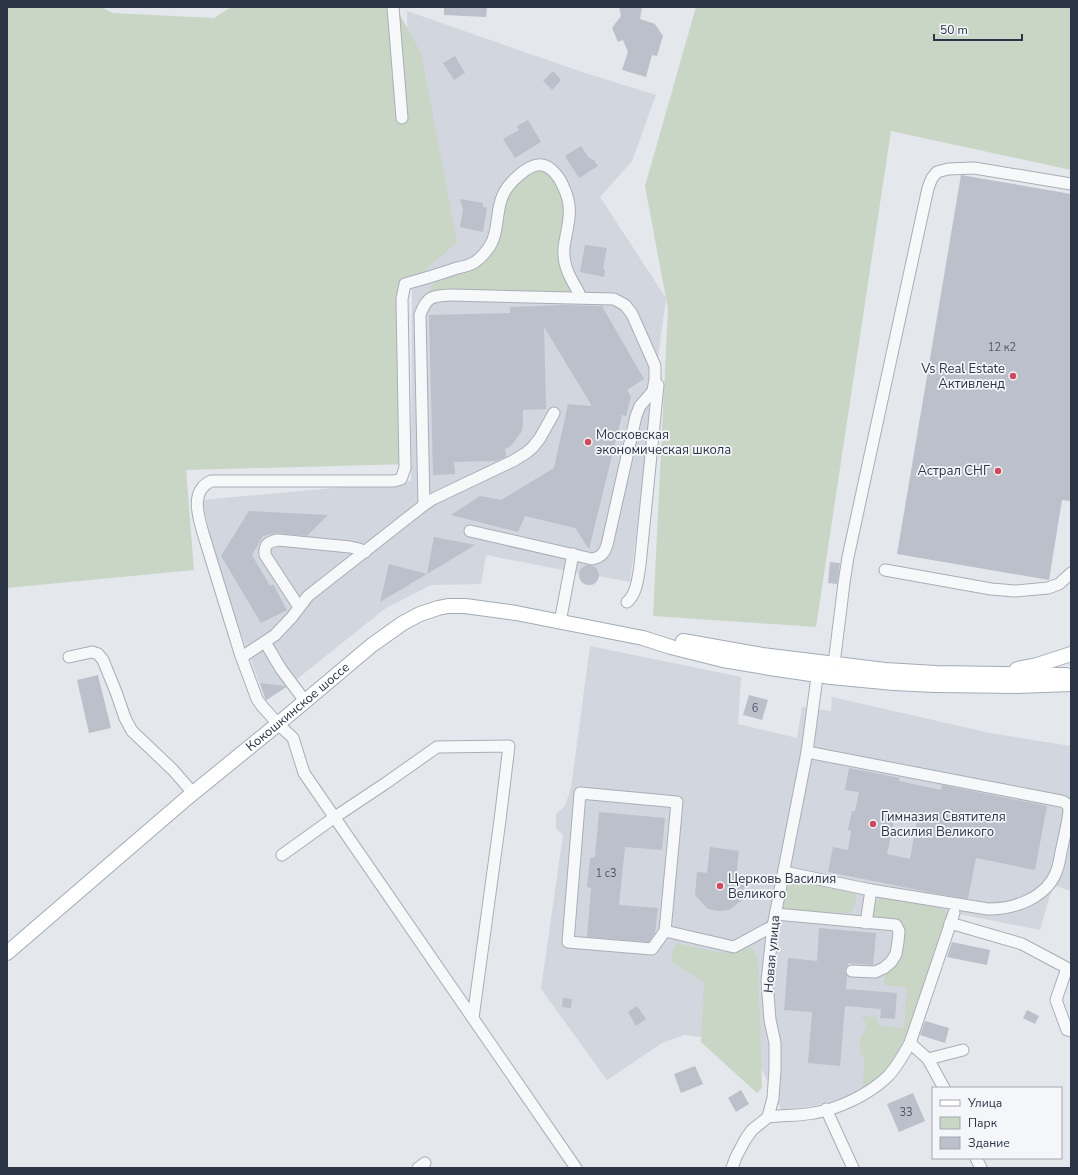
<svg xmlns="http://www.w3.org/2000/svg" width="1078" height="1175" font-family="'Nunito Sans',sans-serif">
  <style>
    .built { fill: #d2d6de }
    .green { fill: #c9d6c5 }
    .building { fill: #bbc0ca; fill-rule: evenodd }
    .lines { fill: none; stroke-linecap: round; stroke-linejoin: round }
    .minor-casing { stroke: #a9aeb7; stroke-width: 13 }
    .major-casing { stroke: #a3abb8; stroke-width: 16 }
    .minor { stroke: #f7f8fa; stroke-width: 11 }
    .major { stroke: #fff; stroke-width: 14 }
    .poi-dot { fill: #d1495b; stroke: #f4f6f9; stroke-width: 1.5 }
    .labels { text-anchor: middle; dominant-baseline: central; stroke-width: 3.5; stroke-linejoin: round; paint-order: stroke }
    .number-label { font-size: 11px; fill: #4f5766 }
    .poi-label { font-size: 13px; fill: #2b3445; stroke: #f4f6f9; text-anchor: start }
    .street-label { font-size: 13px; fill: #2b3445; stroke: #f4f6f9 }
  </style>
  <rect width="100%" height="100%" fill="#e4e7ec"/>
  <!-- built -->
  <g class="built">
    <path d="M407,11l178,62 71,22 -24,66 -32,36 66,101 -22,167 -4,38 -10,79 -31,-6 -3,7 -3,2h-7l-3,-1 -3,-4 -2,-7 -92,-18 -5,29 -50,1 -45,23 -94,75 -26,18 -32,-87 -18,-56 -14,-58 209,-19 1,-185z"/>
    <path d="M590,646l151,31 -3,47 59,14 5,-31 29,4 1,-14 158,36 81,13v145l-18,-6 -13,45 -86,-17 -8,1 -34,109 -13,27 -16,24 -32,23 -68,16 -34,-70 -65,-8 -22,8 -55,37 -66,-91 22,-154 -7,-7v-14l9,-8 6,-18z"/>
  </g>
  <!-- green -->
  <g class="green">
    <path d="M7,7h93l13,6 101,5 17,-11h165l25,46 36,189 -53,47 5,175 -223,6 8,100 -187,18z"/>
    <path d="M696,7h375v163l-180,-39 -75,496 -163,-11 15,-307 -23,-123z"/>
    <path d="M540,171l7,2 8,7 11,24 -2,27 12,63 -148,-2 7,-10 49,-23 22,-62 15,-19 12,-6z"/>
    <path d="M798,881l56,10c4,8 2,15 -4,22l-63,-3 -3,-4 2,-20 4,-4z"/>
    <path d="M883,895l60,14 5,6 -15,39 -21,69 -13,27 -16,24 -21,15 3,-27 -5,-11v-13l7,-11 -5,-11 15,1 2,9 25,2 3,-41 -23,-2 1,-10 16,-19 2,-18 -1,-17 -24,-2 -6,-4c1,-8 4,-16 11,-20z"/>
    <path d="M676,943l46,10 30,-5 6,10 4,130 -5,5 -56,-51 3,-60 -33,-20 2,-11z"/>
  </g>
  <!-- building -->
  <g class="building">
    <path d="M444,7h43l-1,10 -42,-2z"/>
    <path d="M619,7h23l-2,12 15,5 8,12 -6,20 -5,-1 -6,22 -24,-7 6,-18 -5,-12 -5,2 -6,-14 9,-12z"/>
    <path d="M455,56l10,17 -11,7 -11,-17z"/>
    <path d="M553,71l8,9 -9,10 -9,-9z"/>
    <path d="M528,120l13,22 -26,16 -12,-19 16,-9 -2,-4z"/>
    <path d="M581,146l8,12 5,2 4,6 -19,12 -14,-22z"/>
    <path d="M961,175l110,19v307l-9,-1 -13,80 -152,-26z"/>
    <path d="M460,199l23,4v4l4,1 -4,24 -23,-5 3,-17z"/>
    <path d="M585,245l22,3 -4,19 2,4 -1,6 -24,-5z"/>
    <path d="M563,305l40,1v2l41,71 -17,11 4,7 -5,19 -4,-1 -33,134 -14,-21 -50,-12 -7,16 -67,-17 29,-19 21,4 53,-32 14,-64 24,2 -48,-79 2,82 -23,1v13l-1,8 -11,15 -6,3 1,8 -10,4 -42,1 1,12 -22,1 -4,-160 81,-2v-6z"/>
    <path d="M249,511l79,4 -21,21 -29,-3 -15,3 -11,19 18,31 3,-2 14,26 -26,13 -40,-67z"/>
    <path d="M434,537l41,8 -48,29z"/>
    <path d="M830,562l10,1 -3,21 -9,-1z"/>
    <path d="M389,564l38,10 -47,28z"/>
    <circle cx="589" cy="575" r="10"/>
    <path d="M98,675l13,53 -22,5 -12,-53z"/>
    <path d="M260,683l25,3 1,1 -20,13z"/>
    <path d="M749,695l19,5 -6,20 -19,-5z"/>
    <path d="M849,768l51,10 -1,3 42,9 1,-5 105,21 -12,64 -59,-12 -8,41 -30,-5 -110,-22 5,-25 15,3 3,-19 -3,-1 4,-19h3l4,-19 -14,-2zM895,816l22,5 -7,38 -23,-5z"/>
    <path d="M599,812l66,6 -3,32 -37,-3 -6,58 39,3 -3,25 -6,9 -62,-5 4,-49 -4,-1 3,-29 5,-1z"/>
    <path d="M710,847l29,4 -3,26 9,1 -3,22 -13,10 -10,1 -11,-2 -13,-14 2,-23 10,1z"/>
    <path d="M819,928l57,5 -3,32 -25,-2v2l-3,5 2,6 -1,13 51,4 -2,26 -15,-1 1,-9 -36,-3 -5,60 -32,-3 4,-51 -28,-2 4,-52 29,3z"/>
    <path d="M952,942l38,8 -3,15 -40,-8z"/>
    <path d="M563,998l9,1 -1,9 -9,-1z"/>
    <path d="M637,1006l9,13 -10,7 -8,-14z"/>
    <path d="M1027,1010l12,6 -4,8 -12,-6z"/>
    <path d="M925,1021l24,7 -4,15 -25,-8z"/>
    <path d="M695,1066l8,18 -22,9 -7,-19z"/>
    <path d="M741,1090l8,14 -13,8 -8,-14z"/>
    <path d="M913,1093l12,28 -26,11 -12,-28z"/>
  </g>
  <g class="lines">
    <!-- minor casing -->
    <g class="minor-casing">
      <g id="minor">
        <path d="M393,7l9,111"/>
        <path d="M424,505l-4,-190c7,-19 12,-19 31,-20l163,4 11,6 7,9 23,52v13l-2,12 -13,15 -4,10 -29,129c-3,9 -6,12 -15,14l-122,-28"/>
        <path d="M885,570l106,19 24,2 33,-3 11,-4 12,-11"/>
        <path d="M627,602c10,-8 11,-25 13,-37l18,-180"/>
        <path d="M299,607l-34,-52c-1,-11 3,-13 13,-15l72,7 9,2 6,3"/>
        <path d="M560,622l13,-68"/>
        <path d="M265,642l16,27 24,32"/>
        <path d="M69,657l23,-5 6,2 5,6 13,32 9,26 7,13 41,39 20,23"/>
        <path d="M242,657l33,-22 17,-18 16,-21 116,-91 9,-6 80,-38 13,-8 7,-6 7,-9 14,-25"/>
        <path d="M834,664l10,-81 4,-26 80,-369 4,-10 5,-6 11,-3 26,-1 97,16"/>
        <path d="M282,855l53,-38 51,-34 51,-36 72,-1 -9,74 -27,198"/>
        <path d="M784,872l87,18 117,19c27,0 59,-11 69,-39 2,-6 3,-12 4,-18 3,-13 6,-27 8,-40 0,-7 -2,-9 -8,-11l-254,-49"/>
        <path d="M776,914l120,11 3,6 -1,11 -2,12 -5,8 -7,6 -9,4 -23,-1"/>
        <path d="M866,923l5,-33"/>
        <path d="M950,923l72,21 45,24 -11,32 11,30 4,1"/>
        <path d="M665,931l12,-129 -97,-9 -12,149 84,7 13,-18 69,16 39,-21"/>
        <path d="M910,1043l18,16 16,29"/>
        <path d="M928,1059l35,-9"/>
        <path d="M826,1109l27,59"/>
        <path d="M768,1117c15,-2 31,-1 46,-4 24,-4 54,-18 72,-35 9,-8 18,-24 24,-35l44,-130"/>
        <path d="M976,1158l5,10"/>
        <path d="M418,1168l7,-5"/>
        <path d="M576,1168l-272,-395 -11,-35 -15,-14 -16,-18 -5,-7 -17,-46 -37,-120c-5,-18 -13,-42 8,-52h183l7,-2 4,-11 -3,-169 3,-15c18,-5 35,-10 52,-16 6,-1 13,-3 18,-6 6,-4 14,-13 17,-20 7,-15 4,-33 11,-47 5,-12 26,-32 39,-30 9,1 18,13 21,21 9,18 7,31 3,50 -1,6 -3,12 -2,18 0,14 8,27 15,39"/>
        <path d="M732,1168l4,-11 9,-17 7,-10 16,-13 5,-19 2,-28v-27l-5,-23 -3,-39 6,-55 34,-174 11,-83"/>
      </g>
    </g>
    <!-- major casing -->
    <g class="major-casing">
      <g id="major">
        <path d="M683,641l79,14 123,15 51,3 130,2"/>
        <path d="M1017,669l20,-4 34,-11"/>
        <path id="s1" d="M7,953l180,-155 91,-74 94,-79 31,-22 17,-9 18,-6 10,-2h17l51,7 127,25 28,9 52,13 47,8 61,9 63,6 40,2 84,1 53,-2"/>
      </g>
    </g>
    <!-- minor -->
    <use href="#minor" class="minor"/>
    <!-- major -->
    <use href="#major" class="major"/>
  </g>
  <!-- markers -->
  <g class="poi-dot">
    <circle cx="1013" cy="376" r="4"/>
    <circle cx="588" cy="442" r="4"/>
    <circle cx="998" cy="471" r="4"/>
    <circle cx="873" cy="824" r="4"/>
    <circle cx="720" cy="886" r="4"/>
  </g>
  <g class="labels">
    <!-- number labels -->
    <g class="number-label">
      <text x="1002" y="347">12 к2</text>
      <text x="755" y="708">6</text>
      <text x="606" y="873">1 с3</text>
      <text x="906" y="1112">33</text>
    </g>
    <!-- poi labels -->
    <g class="poi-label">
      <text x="1005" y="369" text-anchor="end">Vs Real Estate<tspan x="1005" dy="15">Активленд</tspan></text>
      <text x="596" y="435">Московская<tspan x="596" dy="15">экономическая школа</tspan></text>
      <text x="990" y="471" text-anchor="end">Астрал СНГ</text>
      <text x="881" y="817">Гимназия Святителя<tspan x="881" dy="15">Василия Великого</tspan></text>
      <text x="728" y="879">Церковь Василия<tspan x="728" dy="15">Великого</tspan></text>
    </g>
    <!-- street labels -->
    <g class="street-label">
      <text stroke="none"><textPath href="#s1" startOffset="381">Кокошкинское шоссе</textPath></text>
      <text transform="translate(772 954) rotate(-85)">Новая улица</text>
    </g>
  </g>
  <!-- border -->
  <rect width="1078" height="1175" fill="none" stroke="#2b3445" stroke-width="16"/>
  <!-- legend -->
  <rect x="932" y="1087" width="130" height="72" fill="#f4f6f9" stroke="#a4a8b1"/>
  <rect x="940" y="1100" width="20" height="6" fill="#ffffff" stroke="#a4a8b1"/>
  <text x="968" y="1107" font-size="12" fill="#2b3445">Улица</text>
  <rect x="940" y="1117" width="20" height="12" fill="#c9d6c5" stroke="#a4a8b1"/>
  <text x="968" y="1127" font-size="12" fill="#2b3445">Парк</text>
  <rect x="940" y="1137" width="20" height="12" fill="#bbc0ca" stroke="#a4a8b1"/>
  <text x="968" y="1147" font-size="12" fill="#2b3445">Здание</text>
  <!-- scale -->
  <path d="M934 34v6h88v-6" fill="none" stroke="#2b3445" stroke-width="2"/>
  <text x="940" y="34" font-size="12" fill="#2b3445" stroke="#f4f6f9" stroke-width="3" paint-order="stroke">50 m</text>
</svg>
